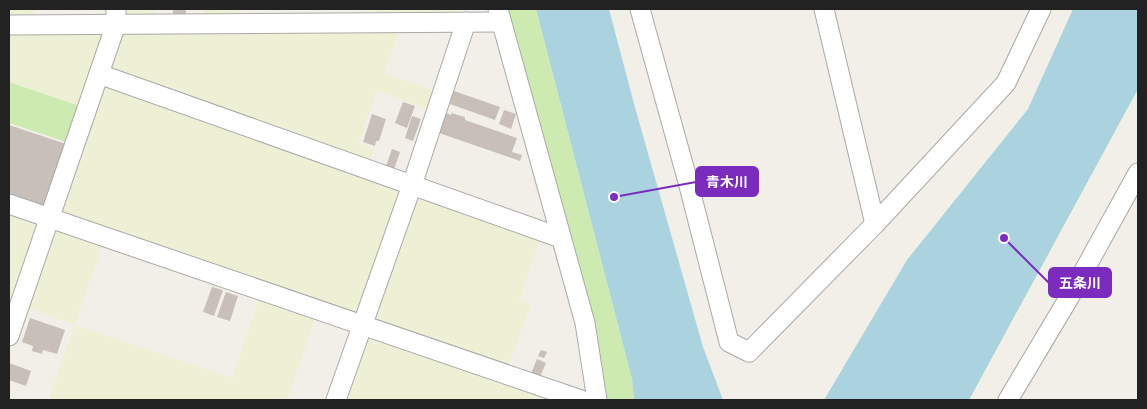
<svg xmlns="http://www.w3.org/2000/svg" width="1147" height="409" font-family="'Titillium Web','Noto Sans JP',sans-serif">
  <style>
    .farmland { fill: #eef0d5 }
    .grass { fill: #cdebb0 }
    .water { fill: #aad3df }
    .building { fill: #c7bfb8 }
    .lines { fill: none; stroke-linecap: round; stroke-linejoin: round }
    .minor-casing { stroke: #a9a9a9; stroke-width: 21 }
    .minor { stroke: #fff; stroke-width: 19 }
    .leader { fill: none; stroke: #7b2cbf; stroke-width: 2 }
    .callout-dot { fill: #7b2cbf; stroke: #fff; stroke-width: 2 }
    .callout { fill: #7b2cbf; stroke: #7b2cbf; stroke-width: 2 }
    .callout-label { font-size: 14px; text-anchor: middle; font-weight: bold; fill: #fff }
  </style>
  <rect width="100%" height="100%" fill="#f2efe9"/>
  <!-- farmland -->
  <g class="farmland">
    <rect x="9" y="9" width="25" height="8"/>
    <path d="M123,9h32l-1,9h-24z"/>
    <path d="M205,9h33v7l-34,-1z"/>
    <path d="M372,9h84l1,8h-85z"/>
    <path d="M400,27l-16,46 52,18 -7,19 -52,-19 -18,52 15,6 -5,16 -262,-98 12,-34z"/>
    <path d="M9,29l98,5 -25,73 -73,-25z"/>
    <path d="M108,87l292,101 3,6 -41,120 -8,4 -292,-101 -4,-9 41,-118z"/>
    <path d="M417,195l124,43 -22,62 12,4 -24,67 -133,-46 -3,-8z"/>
    <path d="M9,211l26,10 5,7 -28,78 -3,-1z"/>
    <path d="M59,228l44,15 -28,82 157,53 28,-82 56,20 -28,82 -5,-1 -1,3h-234l27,-75 -50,-18 27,-77z"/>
    <path d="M373,335l171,61 -2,4h-199l21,-61z"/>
  </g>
  <!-- grass -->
  <g class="grass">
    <path d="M505,9h31l96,370 2,21h-29z"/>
    <path d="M9,82l73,25 -13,36 -60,-20z"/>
  </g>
  <!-- water -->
  <g class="water">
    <path d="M536,9h73l25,95 69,243 20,53h-89l-2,-21z"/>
    <path d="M1073,9h65v80l-169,311h-145l83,-140 121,-151z"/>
  </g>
  <!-- building -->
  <g class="building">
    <rect x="173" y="9" width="13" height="7"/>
    <path d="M454,91l46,16 -5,13 -45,-16z"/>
    <path d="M403,102l12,4 -8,22 -12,-5z"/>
    <path d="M504,110l12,4 -5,15 -12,-5z"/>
    <path d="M446,113l5,2v-2l14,4v3l52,18 -5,14 10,3 -2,6 -81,-28z"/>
    <path d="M372,114l14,5 -7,22h-3l-1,5 -12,-4z"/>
    <path d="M412,116l9,3 -8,22 -8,-3z"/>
    <path d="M9,125l57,19 -22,65 -35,-13z"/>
    <path d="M392,149l8,3 -7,20 -8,-3z"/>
    <path d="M212,287l11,3 -9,26 -11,-4z"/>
    <path d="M226,292l12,4 -8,25 -13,-4z"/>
    <path d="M30,318l35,12 -8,24 -14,-4 -1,4 -10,-3 1,-5 -11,-4z"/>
    <path d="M541,350l6,2 -3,6 -6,-2z"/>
    <path d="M537,359l9,4 -7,16 -9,-3z"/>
    <path d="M9,363l22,8 -5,15 -17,-6z"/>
  </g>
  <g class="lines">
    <!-- minor casing -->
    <g class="minor-casing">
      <g id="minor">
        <path d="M498,9l87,314 12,77"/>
        <path d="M640,9l48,173 41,160 20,10 126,-128 131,-141 35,-74"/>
        <path d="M824,9l51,215"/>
        <path d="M9,25l492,-3"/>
        <path d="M99,74l462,164"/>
        <path d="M9,204l572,196"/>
        <path d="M9,336l107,-312v-15"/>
        <path d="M336,400l76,-215 54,-163"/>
        <path d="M1008,400l62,-104 68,-123"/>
      </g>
    </g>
    <!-- minor -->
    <use href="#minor" class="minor"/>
  </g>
  <!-- callouts -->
  <path class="leader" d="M614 197L696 182M1004 238L1049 283"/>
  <g class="callout-dot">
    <circle cx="614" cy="197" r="5"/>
    <circle cx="1004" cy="238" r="5"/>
  </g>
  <g class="callout">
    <rect x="696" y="167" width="62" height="29" rx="5"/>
    <rect x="1049" y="268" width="62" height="29" rx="5"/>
  </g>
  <g class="callout-label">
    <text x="727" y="187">青木川</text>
    <text x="1080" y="288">五条川</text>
  </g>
  <!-- border -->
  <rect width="1147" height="409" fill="none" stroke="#222222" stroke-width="20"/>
</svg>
